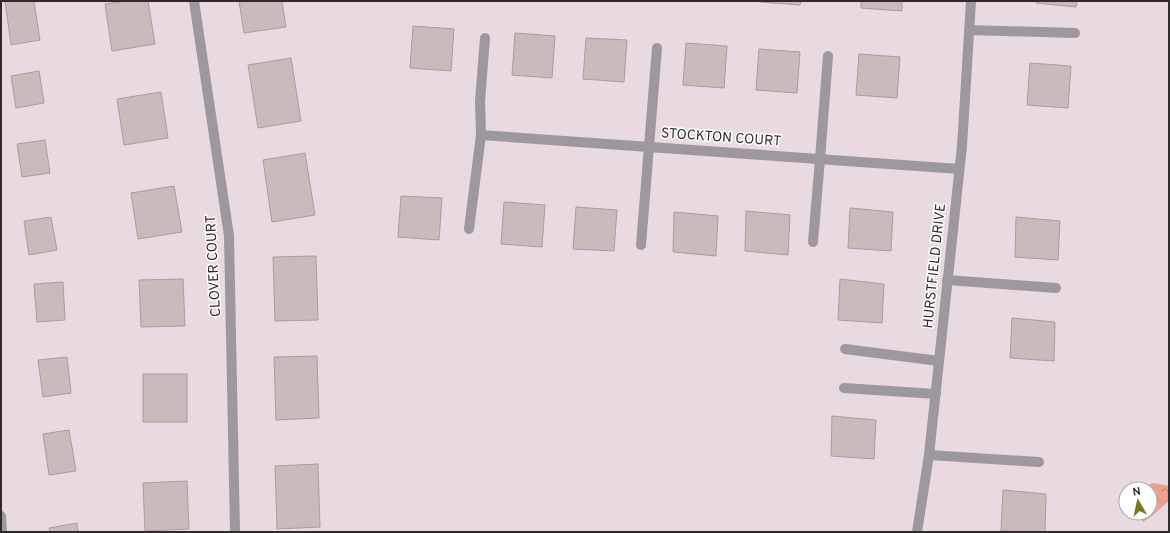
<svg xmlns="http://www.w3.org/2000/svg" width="1170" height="533" font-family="Overpass,sans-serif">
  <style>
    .park { fill: url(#park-crowns) }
    .building { fill: #cbbabc; stroke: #ac9b9d }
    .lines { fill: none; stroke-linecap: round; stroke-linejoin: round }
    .service { stroke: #9c989d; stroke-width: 10 }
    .minor { stroke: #9c989d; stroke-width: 10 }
    .labels { text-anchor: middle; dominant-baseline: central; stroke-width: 3; stroke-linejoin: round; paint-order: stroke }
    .street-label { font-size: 14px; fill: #302a2d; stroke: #fff }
  </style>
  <defs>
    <pattern id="park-crowns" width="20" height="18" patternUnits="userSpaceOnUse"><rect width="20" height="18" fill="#eda08e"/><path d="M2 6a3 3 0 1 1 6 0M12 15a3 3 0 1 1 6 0" fill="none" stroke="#c08374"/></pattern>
  </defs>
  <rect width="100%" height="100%" fill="#e9d9e1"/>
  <!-- park -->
  <path class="park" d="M1153,483l16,3v15l-16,14 -10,7 -6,-9h13v-24h-6l2,-3z"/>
  <!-- building -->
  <g class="building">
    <path d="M5,1h29l6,39 -29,5z"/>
    <path d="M125,1h23l7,43 -43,7 -7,-47z"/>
    <path d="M239,1h43l4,26 -42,6z"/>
    <path d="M760,1h41l-1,4 -40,-3z"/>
    <path d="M861,1h41v10l-41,-3z"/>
    <path d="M1036,1h41l-1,6 -40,-4z"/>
    <path d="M413,26l41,3 -3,42 -41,-3z"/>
    <path d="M515,33l40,3 -3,42 -40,-3z"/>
    <path d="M586,38l41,2 -3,42 -41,-3z"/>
    <path d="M686,43l41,3 -3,42 -41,-3z"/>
    <path d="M759,49l41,3 -3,41 -41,-3z"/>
    <path d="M859,54l41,3 -3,41 -41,-3z"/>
    <path d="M291,58l10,63 -43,7 -10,-63z"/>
    <path d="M1030,63l41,3 -3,42 -41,-3z"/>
    <path d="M39,71l5,32 -28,5 -5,-32z"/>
    <path d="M161,92l7,46 -44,7 -7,-46z"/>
    <path d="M45,140l5,33 -28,4 -5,-33z"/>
    <path d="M305,153l10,62 -43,7 -9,-62z"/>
    <path d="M174,186l8,46 -44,7 -7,-46z"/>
    <path d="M401,196l41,2 -3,42 -41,-3z"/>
    <path d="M504,202l41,3 -3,42 -41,-3z"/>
    <path d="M576,207l41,3 -3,41 -41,-2z"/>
    <path d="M850,208l43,4 -2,39 -43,-3z"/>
    <path d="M746,211l44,4 -2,40 -43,-4z"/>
    <path d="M674,212l44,4 -2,40 -43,-4z"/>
    <path d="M51,217l6,33 -28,5 -5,-34z"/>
    <path d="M1016,217l44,4 -2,39 -43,-3z"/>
    <path d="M316,256l2,64 -43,1 -2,-64z"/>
    <path d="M183,279l2,47 -44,1 -2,-47z"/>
    <path d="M840,279l44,5 -2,39 -44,-3z"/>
    <path d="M63,282l2,38 -28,2 -3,-38z"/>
    <path d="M1012,318l43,4 -1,39 -44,-3z"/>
    <path d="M317,356l2,62 -43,2 -2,-63z"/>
    <path d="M67,357l4,36 -28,4 -5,-37z"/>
    <rect x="143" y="374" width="44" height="48"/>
    <path d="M832,416l44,4 -2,39 -43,-3z"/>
    <path d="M69,430l7,41 -27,4 -6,-41z"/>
    <path d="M318,464l2,63 -43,2 -2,-63z"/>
    <path d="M187,481l2,48 -44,2 -2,-48z"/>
    <path d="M1003,490l43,4 -1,38 -44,-1z"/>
    <path d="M77,523l1,9h-28l-1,-4z"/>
  </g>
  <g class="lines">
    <!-- service -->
    <g class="service">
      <path d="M969,30l106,3"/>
      <path d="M469,229l12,-94 -1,-34 5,-63"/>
      <path d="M813,242l7,-83 8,-103"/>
      <path d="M641,245l16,-197"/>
      <path d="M947,280l109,8"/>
      <path d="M845,349l94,12"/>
      <path d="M844,388l92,6"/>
      <path d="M929,455l110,7"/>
    </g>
    <!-- minor -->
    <g class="minor">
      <path d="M194,1l35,235 6,296"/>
      <path d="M481,135l478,34"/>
      <path d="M1,516l1,16"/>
      <path d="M917,532l12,-77 33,-309 9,-145"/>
    </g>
  </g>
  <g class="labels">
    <!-- street labels -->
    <g class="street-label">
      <text transform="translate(721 138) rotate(4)">STOCKTON COURT</text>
      <text transform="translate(214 266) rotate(-93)">CLOVER COURT</text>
      <text transform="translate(935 266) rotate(-84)">HURSTFIELD DRIVE</text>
    </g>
  </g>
  <!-- border -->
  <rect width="1170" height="533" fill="none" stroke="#302a2d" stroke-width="4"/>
  <!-- north arrow -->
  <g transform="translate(1138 501) rotate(351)"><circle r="19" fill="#ffffff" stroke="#acaaab"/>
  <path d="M0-3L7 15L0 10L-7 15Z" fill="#7a781e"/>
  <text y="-6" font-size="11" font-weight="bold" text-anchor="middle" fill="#302a2d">N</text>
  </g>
</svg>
